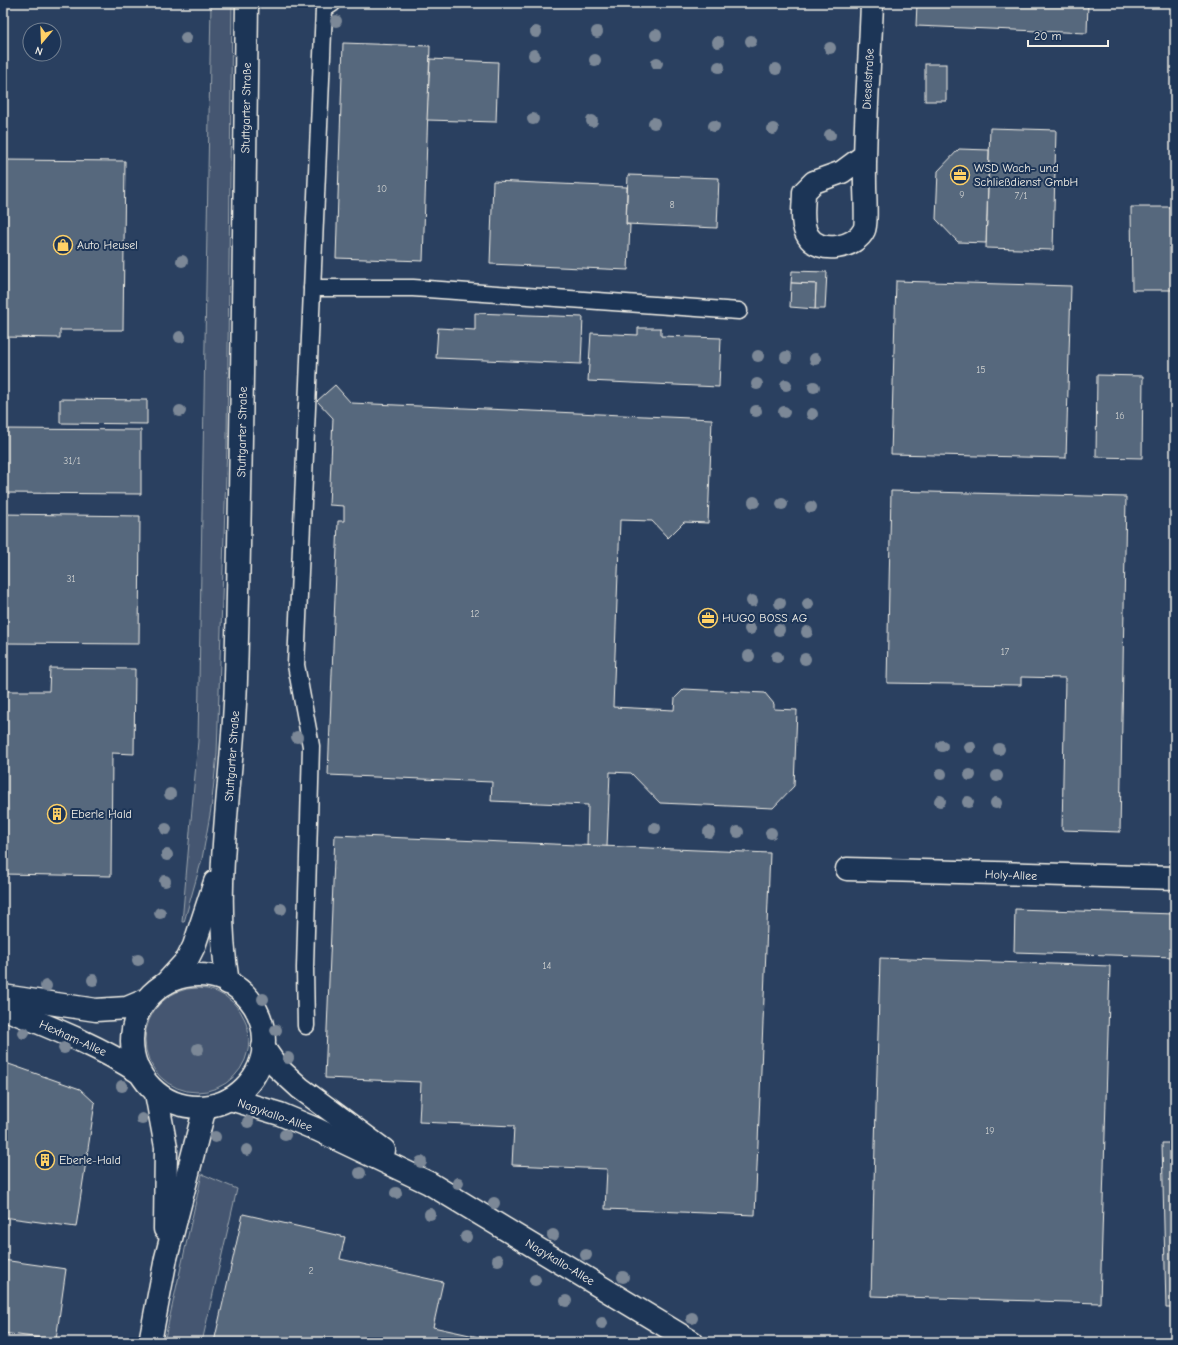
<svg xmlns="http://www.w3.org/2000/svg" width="1178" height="1345" font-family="'Comic Neue',sans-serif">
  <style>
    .green { fill: #445771; stroke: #9ca4ac }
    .building { fill: #56677d; stroke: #f4f1e8 }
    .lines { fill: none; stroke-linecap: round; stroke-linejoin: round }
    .lane-casing { stroke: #f4f1e8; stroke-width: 19 }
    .street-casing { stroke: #f4f1e8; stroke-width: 25 }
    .secondary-casing { stroke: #f4f1e8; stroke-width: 25 }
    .lane { stroke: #1d3557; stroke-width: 16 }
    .street { stroke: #1d3557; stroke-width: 22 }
    .secondary { stroke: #1d3557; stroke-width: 22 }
    .tree { fill: #7c8897 }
    .labels { text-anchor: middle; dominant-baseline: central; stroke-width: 4; stroke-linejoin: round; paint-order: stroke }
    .number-label { font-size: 10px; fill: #cccecd }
    .street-label { font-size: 12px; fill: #f4f1e8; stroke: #1d3557 }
    .poi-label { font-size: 12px; fill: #f4f1e8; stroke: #1d3557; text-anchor: start }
  </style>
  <rect width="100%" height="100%" fill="#2a4060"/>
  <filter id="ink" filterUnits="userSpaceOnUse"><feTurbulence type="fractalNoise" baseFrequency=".025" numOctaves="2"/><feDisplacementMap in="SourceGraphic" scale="8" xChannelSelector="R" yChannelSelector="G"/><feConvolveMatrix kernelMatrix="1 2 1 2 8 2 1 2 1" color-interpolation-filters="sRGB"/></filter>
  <g filter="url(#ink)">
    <!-- green -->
    <g class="green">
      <path d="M211,3h21l-5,440 -10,311 -6,55 -9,50 -18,63h-2l16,-181z"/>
      <circle cx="197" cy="1040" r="52"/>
      <path d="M202,1174l35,15 -35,153h-38z"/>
      <path d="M955,1339l88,3h-88z"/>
    </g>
    <!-- building -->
    <g class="building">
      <path d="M917,3h171l-1,30 -171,-7z"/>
      <path d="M343,43l87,3 -7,215 -87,-3z"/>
      <path d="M430,59l68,3 -2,60 -69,-2z"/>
      <rect x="925" y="64" width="21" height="37"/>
      <path d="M990,128l66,2 -3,120 -67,-2z"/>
      <path d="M959,149l30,1 -3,93 -28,-1 -22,-23 2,-48z"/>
      <path d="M3,160l122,1 -2,169h-63v8l-57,-1z"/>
      <path d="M628,175l91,3 -2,50 -91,-4z"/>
      <path d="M493,181l134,6 -1,37 4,1 -2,45 -138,-6z"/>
      <path d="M1131,207h44v83h-43z"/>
      <path d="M792,271l35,1 -2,37h-10l1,-25 -25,-1z"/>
      <path d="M896,281l175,5 -5,172 -175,-4z"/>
      <path d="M791,283l25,1 -1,25 -25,-2z"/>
      <path d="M475,313l108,4 -2,47 -145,-6 2,-30 37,2z"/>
      <path d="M638,328h23v8l60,2 -2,49 -131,-6 3,-48 47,2z"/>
      <path d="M1097,375l46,1 -1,82 -46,-1z"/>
      <path d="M335,385l16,18 361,16 -4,104 -24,-1 -16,16 -16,-17 -32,-1 -7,187 61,3 1,-12 9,-9 81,4 9,11v5l23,1 -3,76 -21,22 -113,-5 -29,-30 -21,-1 -3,75 -20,-1 1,-41 -97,-4 1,-19 -164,-7 10,-254h6v-15l-15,-1 4,-87 -16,-17z"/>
      <path d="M60,399l87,1v24l-87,-1z"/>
      <path d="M3,429l138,1v64l-138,-1z"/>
      <path d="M891,491l235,6 -6,335 -58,-2 3,-152 -44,-1v8l-134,-2z"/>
      <path d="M3,514l137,2 -1,128 -136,-1z"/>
      <path d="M50,668l85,1 -1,85 -22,-1 -1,123 -108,-2v-183h46z"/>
      <path d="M335,835l435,18 -15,362 -150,-6 2,-40 -95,-4 2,-39 -95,-4 2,-40 -96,-4z"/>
      <path d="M1015,909l160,5v43l-161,-5z"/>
      <path d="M880,958l230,8 -10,337 -229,-7z"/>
      <path d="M3,1062l77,27 15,14 -19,124 -73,-10z"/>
      <path d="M1162,1143h13v165h-9z"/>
      <path d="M243,1214l102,23 -5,22 103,23 -10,45 69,15h-288z"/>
      <path d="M3,1260l63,9 -10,71 -53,-7z"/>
    </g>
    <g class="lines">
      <!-- lane casing -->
      <g class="lane-casing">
        <g id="lane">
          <path d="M312,288h101l326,23"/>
          <path d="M306,1026l-1,-58 6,-222 -15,-81 28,-656 9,-6"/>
        </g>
      </g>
      <!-- street casing -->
      <g class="street-casing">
        <g id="street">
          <path d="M865,155l-23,17 -28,10 -10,10c0,13 -4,32 4,44 11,19 48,12 56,-6 3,-6 1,-37 1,-45 -1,-61 5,-121 7,-182"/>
          <path d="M847,869l328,9"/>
        </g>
      </g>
      <!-- secondary casing -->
      <g class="secondary-casing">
        <g id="secondary">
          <circle cx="198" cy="1041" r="66"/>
          <path d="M166,983l21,-23 7,-14 21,-64"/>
          <path d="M228,983c-17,-102 6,-203 8,-305 6,-225 8,-450 11,-675"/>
          <path d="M3,996l93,14 31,-2 19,-8"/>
          <path d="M3,1008c49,20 92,36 137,65"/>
          <path d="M263,1047l14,20 23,21 84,62"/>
          <path d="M156,1093l10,54 -1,82"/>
          <path d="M230,1099l50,15 38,16 111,53 263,159"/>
          <path d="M150,1342l16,-84 39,-151"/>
        </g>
      </g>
      <!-- lane -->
      <use href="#lane" class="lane"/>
      <!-- street -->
      <use href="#street" class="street"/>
      <!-- secondary -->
      <use href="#secondary" class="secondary"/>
    </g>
    <!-- trees -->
    <g class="tree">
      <circle cx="336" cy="21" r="6"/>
      <circle cx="536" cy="32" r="6"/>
      <circle cx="597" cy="32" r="6"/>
      <circle cx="656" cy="35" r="6"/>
      <circle cx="186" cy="38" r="6"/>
      <circle cx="751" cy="41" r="6"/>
      <circle cx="718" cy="42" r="6"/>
      <circle cx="830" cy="48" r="6"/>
      <circle cx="534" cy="55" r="6"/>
      <circle cx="595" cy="60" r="6"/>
      <circle cx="657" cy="63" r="6"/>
      <circle cx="719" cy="67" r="6"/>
      <circle cx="776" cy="69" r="6"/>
      <circle cx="533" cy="119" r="6"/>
      <circle cx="592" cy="121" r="6"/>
      <circle cx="654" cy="123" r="6"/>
      <circle cx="714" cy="126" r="6"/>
      <circle cx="773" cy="129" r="6"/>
      <circle cx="830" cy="135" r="6"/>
      <circle cx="182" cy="261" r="6"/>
      <circle cx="180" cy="337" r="6"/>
      <circle cx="758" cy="356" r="6"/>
      <circle cx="786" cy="357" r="6"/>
      <circle cx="815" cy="359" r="6"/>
      <circle cx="757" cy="384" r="6"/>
      <circle cx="786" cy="385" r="6"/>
      <circle cx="814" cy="387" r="6"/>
      <circle cx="180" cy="411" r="6"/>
      <circle cx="756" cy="411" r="6"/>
      <circle cx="784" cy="412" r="6"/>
      <circle cx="812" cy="414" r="6"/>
      <circle cx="754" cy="502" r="6"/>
      <circle cx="782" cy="504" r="6"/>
      <circle cx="811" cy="507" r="6"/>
      <circle cx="752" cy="601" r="6"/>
      <circle cx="780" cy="603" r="6"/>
      <circle cx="808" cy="604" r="6"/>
      <circle cx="750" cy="629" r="6"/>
      <circle cx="779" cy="630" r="6"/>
      <circle cx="807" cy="632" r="6"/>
      <circle cx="749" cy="656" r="6"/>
      <circle cx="777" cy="657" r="6"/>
      <circle cx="805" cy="659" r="6"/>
      <circle cx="297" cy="737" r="6"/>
      <circle cx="942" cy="746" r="6"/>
      <circle cx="970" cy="747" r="6"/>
      <circle cx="999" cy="749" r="6"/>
      <circle cx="941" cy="774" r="6"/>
      <circle cx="970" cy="775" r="6"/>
      <circle cx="997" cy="776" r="6"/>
      <circle cx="170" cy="794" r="6"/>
      <circle cx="940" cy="801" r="6"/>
      <circle cx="968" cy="802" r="6"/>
      <circle cx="996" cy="803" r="6"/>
      <circle cx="655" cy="828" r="6"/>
      <circle cx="166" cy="829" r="6"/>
      <circle cx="709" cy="832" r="6"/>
      <circle cx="738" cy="832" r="6"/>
      <circle cx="771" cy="833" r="6"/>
      <circle cx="167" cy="855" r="6"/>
      <circle cx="165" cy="881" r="6"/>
      <circle cx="281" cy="909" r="6"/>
      <circle cx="160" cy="913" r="6"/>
      <circle cx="138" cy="960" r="6"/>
      <circle cx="93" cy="980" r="6"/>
      <circle cx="46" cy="986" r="6"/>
      <circle cx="263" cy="999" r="6"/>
      <circle cx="276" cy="1030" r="6"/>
      <circle cx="24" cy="1033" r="6"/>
      <circle cx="64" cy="1048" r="6"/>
      <circle cx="198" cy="1049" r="6"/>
      <circle cx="288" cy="1058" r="6"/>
      <circle cx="122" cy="1086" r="6"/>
      <circle cx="142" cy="1119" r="6"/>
      <circle cx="248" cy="1122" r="6"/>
      <circle cx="285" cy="1135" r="6"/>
      <circle cx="215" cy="1137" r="6"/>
      <circle cx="247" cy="1150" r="6"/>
      <circle cx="421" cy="1162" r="6"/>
      <circle cx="360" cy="1173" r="6"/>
      <circle cx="458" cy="1183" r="6"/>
      <circle cx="396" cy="1193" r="6"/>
      <circle cx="494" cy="1203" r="6"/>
      <circle cx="430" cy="1214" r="6"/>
      <circle cx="553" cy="1235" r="6"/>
      <circle cx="466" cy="1237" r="6"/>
      <circle cx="586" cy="1255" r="6"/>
      <circle cx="498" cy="1260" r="6"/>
      <circle cx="623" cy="1277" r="6"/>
      <circle cx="535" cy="1280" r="6"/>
      <circle cx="566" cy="1301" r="6"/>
      <circle cx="692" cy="1318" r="6"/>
      <circle cx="602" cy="1323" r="6"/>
    </g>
  </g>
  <!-- icons -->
  <defs>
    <g id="office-ring" transform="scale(1)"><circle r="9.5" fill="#1d3557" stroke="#ffd166" stroke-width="1.5"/><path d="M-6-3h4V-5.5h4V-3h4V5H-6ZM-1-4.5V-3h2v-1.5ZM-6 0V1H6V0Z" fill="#ffd166"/></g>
    <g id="shop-ring" transform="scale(1)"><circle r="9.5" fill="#1d3557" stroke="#ffd166" stroke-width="1.5"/><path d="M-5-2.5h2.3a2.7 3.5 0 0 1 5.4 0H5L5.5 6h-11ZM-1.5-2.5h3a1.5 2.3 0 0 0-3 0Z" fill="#ffd166"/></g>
    <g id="building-ring" transform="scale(1)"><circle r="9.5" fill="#1d3557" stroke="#ffd166" stroke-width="1.5"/><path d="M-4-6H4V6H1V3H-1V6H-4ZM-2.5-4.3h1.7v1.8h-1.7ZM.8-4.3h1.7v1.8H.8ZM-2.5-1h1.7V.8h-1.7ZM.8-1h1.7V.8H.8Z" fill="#ffd166"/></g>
  </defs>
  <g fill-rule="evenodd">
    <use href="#office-ring" x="960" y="175"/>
    <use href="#shop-ring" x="63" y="245"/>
    <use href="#office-ring" x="708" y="618"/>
    <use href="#building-ring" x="57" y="814"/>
    <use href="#building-ring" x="45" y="1160"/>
  </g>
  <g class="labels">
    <!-- number labels -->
    <g class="number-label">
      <text x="382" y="189">10</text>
      <text x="962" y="195">9</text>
      <text x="1021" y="196">7/1</text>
      <text x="672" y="205">8</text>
      <text x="981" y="370">15</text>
      <text x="1120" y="416">16</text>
      <text x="72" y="461">31/1</text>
      <text x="71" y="579">31</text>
      <text x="475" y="614">12</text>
      <text x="1005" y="652">17</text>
      <text x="547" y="966">14</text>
      <text x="990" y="1131">19</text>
      <text x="311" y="1271">2</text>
    </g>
    <!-- street labels -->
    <g class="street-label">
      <text transform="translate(868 79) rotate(-87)">Dieselstraße</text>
      <text transform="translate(246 108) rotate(-89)">Stuttgarter Straße</text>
      <text transform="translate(242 432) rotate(-89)">Stuttgarter Straße</text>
      <text transform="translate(232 756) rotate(-86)">Stuttgarter Straße</text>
      <text transform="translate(1011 875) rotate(2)">Holy-Allee</text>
      <text transform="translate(73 1038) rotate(24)">Hexham-Allee</text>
      <text transform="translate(275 1115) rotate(19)">Nagykallo-Allee</text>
      <text transform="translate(560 1262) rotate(31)">Nagykallo-Allee</text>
    </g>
    <!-- poi labels -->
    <g class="poi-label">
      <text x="974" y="168">WSD Wach- und<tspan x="974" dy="14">Schließdienst GmbH</tspan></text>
      <text x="77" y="245">Auto Heusel</text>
      <text x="722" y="618">HUGO BOSS AG</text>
      <text x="71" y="814">Eberle Hald</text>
      <text x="59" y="1160">Eberle-Hald</text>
    </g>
  </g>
  <!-- margin -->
  <rect width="1178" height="1345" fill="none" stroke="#1d3557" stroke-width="16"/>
  <rect x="8" y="8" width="1162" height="1329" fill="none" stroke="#f4f1e8" stroke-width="1.5" filter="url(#ink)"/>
  <!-- north arrow -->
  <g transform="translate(42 42) rotate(199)"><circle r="19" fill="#1d3557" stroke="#738091"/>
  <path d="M0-3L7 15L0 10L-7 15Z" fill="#ffd166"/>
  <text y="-6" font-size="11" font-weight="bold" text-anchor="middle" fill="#f4f1e8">N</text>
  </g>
  <!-- scale -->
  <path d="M1028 40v6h80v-6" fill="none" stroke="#f4f1e8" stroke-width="2"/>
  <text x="1034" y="40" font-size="12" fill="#f4f1e8" stroke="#1d3557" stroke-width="3" paint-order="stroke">20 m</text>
</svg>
